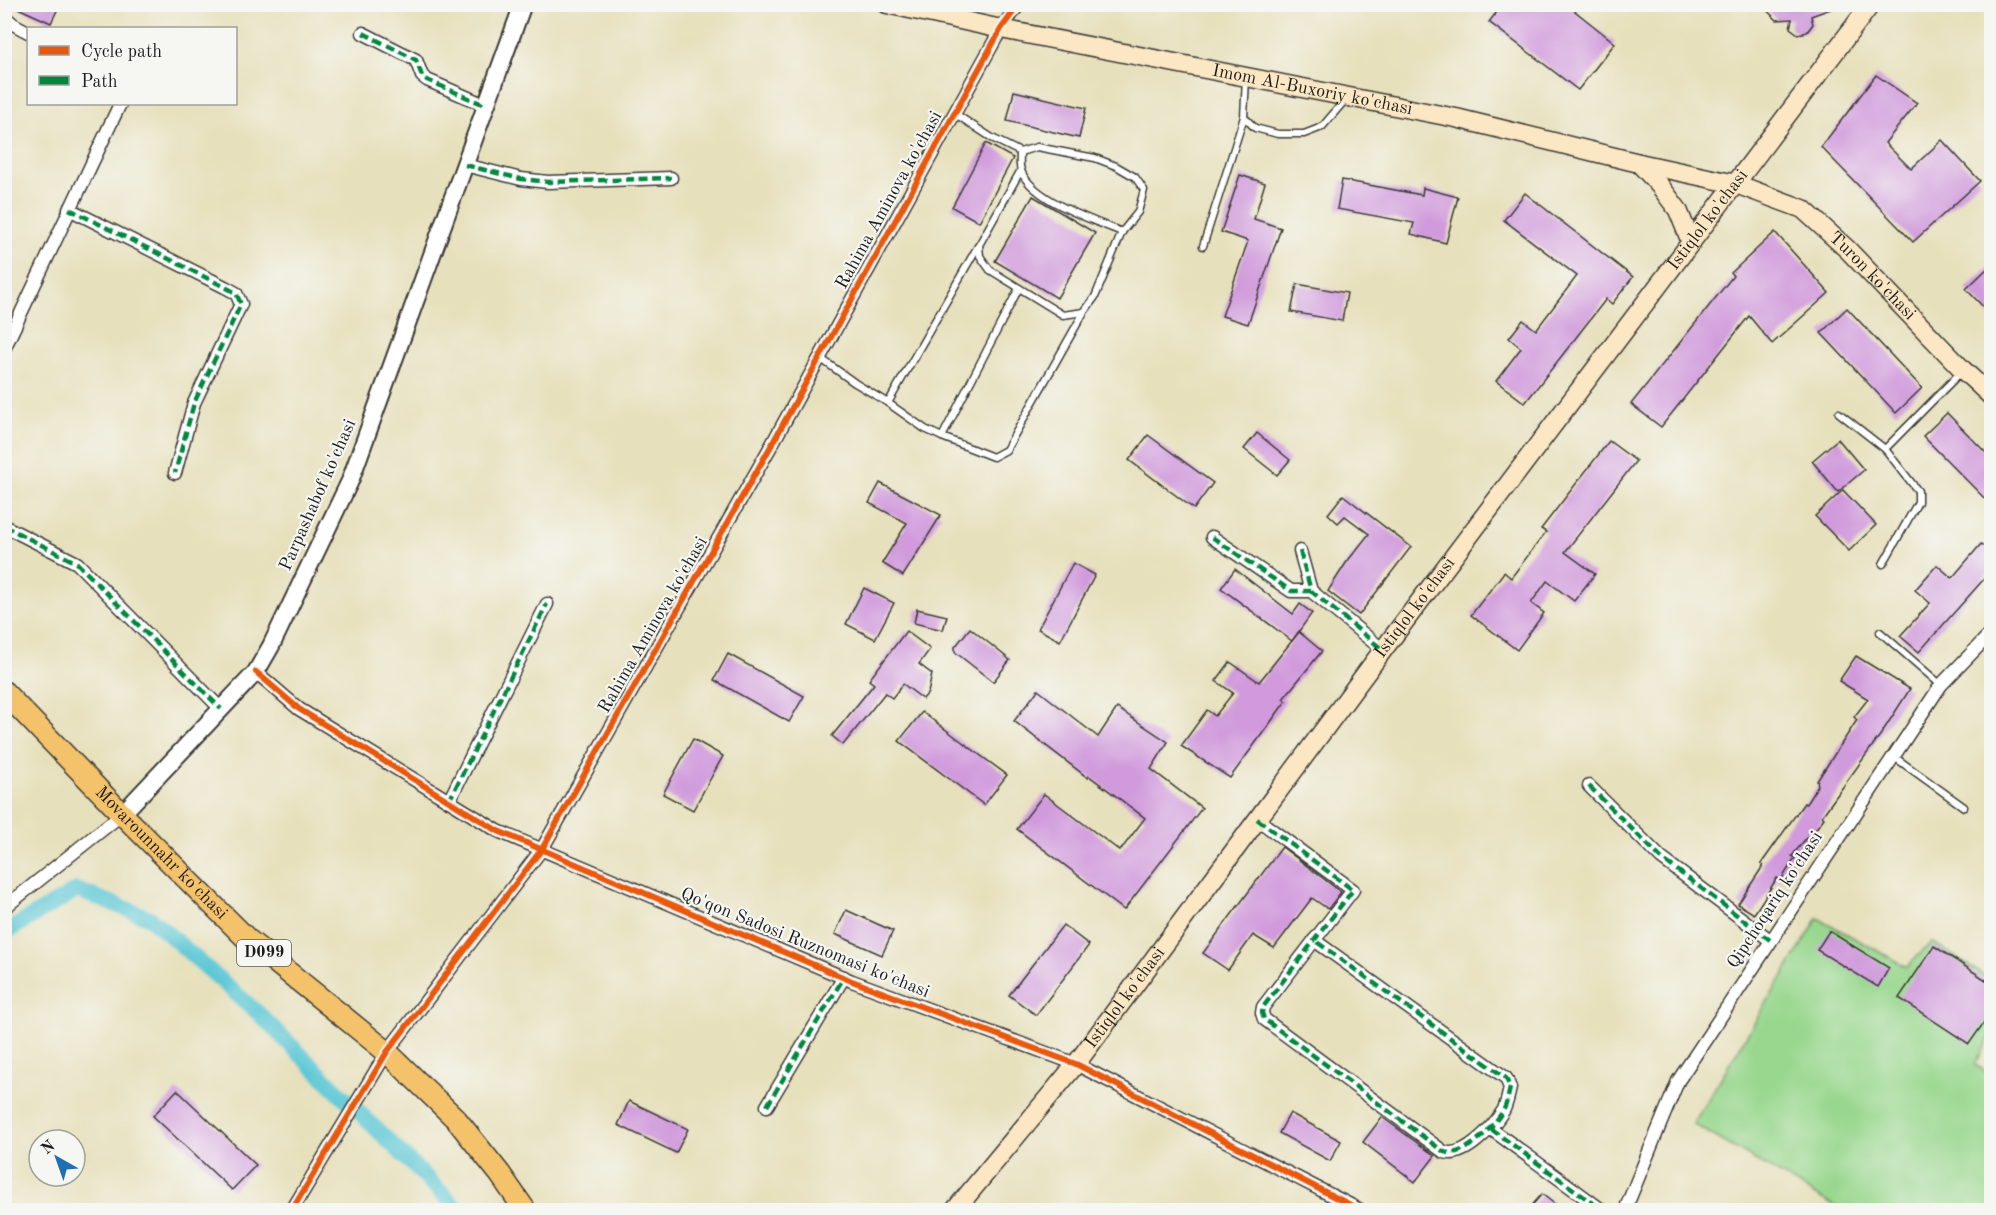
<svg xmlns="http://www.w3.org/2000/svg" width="1996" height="1215" font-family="'Old Standard TT',serif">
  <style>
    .green { fill: #98d78d; stroke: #5a7a54; stroke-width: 1.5 }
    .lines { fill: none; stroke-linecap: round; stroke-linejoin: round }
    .canal { stroke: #5cc7d5; stroke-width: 16 }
    .building { fill: #d09adc }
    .service-casing { stroke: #3a3934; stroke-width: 9 }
    .minor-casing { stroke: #3a3934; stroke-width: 15 }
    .tertiary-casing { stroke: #3a3934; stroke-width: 20 }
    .secondary-casing { stroke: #3a3934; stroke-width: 21 }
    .trunk-casing { stroke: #3a3934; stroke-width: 24 }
    .service { stroke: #fff; stroke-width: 6 }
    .minor { stroke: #fff; stroke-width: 12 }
    .tertiary { stroke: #fff; stroke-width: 16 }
    .secondary { stroke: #fbe7c3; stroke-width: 18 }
    .trunk { stroke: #f4c26a; stroke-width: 21 }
    .quiet { stroke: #00873e; stroke-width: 4.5; stroke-dasharray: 9 4.5; stroke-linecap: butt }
    .cycleway-casing { stroke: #f6f6f2; stroke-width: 10 }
    .cycleway { stroke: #e8590c; stroke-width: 6 }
    .labels { text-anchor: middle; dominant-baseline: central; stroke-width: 4.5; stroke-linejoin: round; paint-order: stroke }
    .shield { fill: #f6f6f2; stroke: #5d5d5c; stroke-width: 1.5 }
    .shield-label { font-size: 16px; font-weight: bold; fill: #1c1c1c }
    .street-label { font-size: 18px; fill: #1c1c1c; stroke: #f6f6f2 }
  </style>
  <rect width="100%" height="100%" fill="#f6f6f2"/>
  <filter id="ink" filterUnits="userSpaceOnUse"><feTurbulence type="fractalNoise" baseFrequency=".0167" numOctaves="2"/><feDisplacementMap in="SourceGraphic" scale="12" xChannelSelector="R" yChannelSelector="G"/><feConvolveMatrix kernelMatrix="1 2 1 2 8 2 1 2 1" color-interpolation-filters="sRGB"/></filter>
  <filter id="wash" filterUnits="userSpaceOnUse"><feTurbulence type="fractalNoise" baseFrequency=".008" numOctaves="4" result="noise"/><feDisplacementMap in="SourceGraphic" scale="24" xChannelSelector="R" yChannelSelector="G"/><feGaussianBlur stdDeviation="1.35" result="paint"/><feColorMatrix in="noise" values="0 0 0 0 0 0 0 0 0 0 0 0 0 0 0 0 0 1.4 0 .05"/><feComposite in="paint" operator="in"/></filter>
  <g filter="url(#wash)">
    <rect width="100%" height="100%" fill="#e7e0bc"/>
    <!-- green -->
    <path class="green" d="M1818,918l89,49 25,-25 59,38v55l-16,30 16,10v135h-150l-148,-86z"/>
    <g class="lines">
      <!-- canal -->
      <path class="canal" d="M4,933l73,-43 73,28 108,95 201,197"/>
    </g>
    <g id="blocks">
      <!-- building -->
      <g class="building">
        <path d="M9,4h51l-9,19z"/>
        <path d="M1503,4h63l49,39 -37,47 -89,-68z"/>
        <path d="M1760,4h79v2l-28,10 2,8 -6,8 -9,2 -8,-6 2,-9 -15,1z"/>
        <path d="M1876,75l41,28 -32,40 26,26 31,-29 38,41 -67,61 -92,-95z"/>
        <path d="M1014,91l72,17 -7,30 -72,-17z"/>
        <path d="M986,143l27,15 -34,64 -27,-15z"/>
        <path d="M1240,175l25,8 -11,36 27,9 -33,96 -26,-8 26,-75 -27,-9z"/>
        <path d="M1342,180l80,15 1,-7 35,9 -12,46 -35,-9 3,-11 -77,-14z"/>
        <path d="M1525,193l108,84 -21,27 -6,-5 -81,104 -29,-22 25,-33 -12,-10 14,-18 13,10 41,-54 -73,-56z"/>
        <path d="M1033,196l62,37 -38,65 -62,-37z"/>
        <path d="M1775,232l54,61 -57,51 -23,-28 -88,111 -30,-23 102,-128 -2,-3z"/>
        <path d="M1992,264v52l-26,-27z"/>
        <path d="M1297,284l50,9 -5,28 -51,-9z"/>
        <path d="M1847,308l75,80 -26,25 -75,-80z"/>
        <path d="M1947,413l45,46v47l-69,-70z"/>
        <path d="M1257,433l33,27 -13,15 -33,-26z"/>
        <path d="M1148,435l65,48 -19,26 -65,-49z"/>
        <path d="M1838,439l26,31 -26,22 -26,-31z"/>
        <path d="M1609,441l27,20 -71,91 30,22 -21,27 -27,-20 -16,22 13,10 -27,37 -46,-35 33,-43 7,6 35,-46 -5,-3z"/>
        <path d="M880,483l61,32 -38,61 -21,-13 25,-40 -38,-20z"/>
        <path d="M1843,490l33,35 -27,26 -34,-35z"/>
        <path d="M1343,495l68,52 -52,68 -31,-24 18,-28 23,-29 -24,-18 -7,7 -10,-9z"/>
        <path d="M1981,544l11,10v16l-73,82 -19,-16 30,-33 -15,-13 22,-25 15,13z"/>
        <path d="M1073,563l22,12 -35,66 -22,-12z"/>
        <path d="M1235,569l58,45 7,-10 12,9 -20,28 -71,-53z"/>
        <path d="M864,588l30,15 -19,36 -29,-15z"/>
        <path d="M917,609l30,7 -4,14 -29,-7z"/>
        <path d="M970,628l40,32 -17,22 -38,-30v-5z"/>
        <path d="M906,631l24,18 -11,15 13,10 -4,19 -5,6 -20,-15 -11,14 -7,-5 -42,52 -11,-9 42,-52 -5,-4z"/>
        <path d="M1299,632l23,19 -39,48 3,2 -56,77 -49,-32 26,-36 8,6 18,-23 -17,-12 14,-19 29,20z"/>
        <path d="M728,654l76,42 -15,26 -75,-42z"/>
        <path d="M1856,656l54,33 -29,45 -59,82 2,2 -15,20 -2,-1 -15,19 3,2 -14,22 -4,-2 -23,36 -16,-10 25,-38 -2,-2 43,-61 2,1 12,-19 -1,-4 40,-61 -3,-3 14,-18 -29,-18z"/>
        <path d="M1038,690l60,47 19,-29 51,34 -17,27 51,39 -78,102 -107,-81 27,-35 76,57 25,-33 -56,-42 -1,2 -74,-57z"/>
        <path d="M922,712l85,63 -23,30 -85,-64z"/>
        <path d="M693,739l30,17 -30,54 -30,-16z"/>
        <path d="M1282,847l59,45 -13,17 -16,-11 -38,50 -21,-13 -25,35 -25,-17z"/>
        <path d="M846,910l47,21 -11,24 -47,-21z"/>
        <path d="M1063,925l26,20 -53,70 -27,-20z"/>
        <path d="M1829,931l60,37 -11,19 -61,-37z"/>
        <path d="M1934,946l58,38v27l-23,33 -70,-46z"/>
        <path d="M177,1090l79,75 -24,25 -79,-74z"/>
        <path d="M629,1101l59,28 -12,24 -58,-28z"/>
        <path d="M1290,1113l51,28 -11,20 -51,-28z"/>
        <path d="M1382,1117l53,39 -20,26 -52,-40z"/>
        <path d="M1542,1194l20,16h-34z"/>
      </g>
    </g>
  </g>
  <g filter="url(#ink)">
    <use href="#blocks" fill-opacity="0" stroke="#3a3934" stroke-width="1.5"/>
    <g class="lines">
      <!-- service casing -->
      <g class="service-casing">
        <g id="service">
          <path d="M1246,78l-2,39 11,11 23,6h26l18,-7 24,-28"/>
          <path d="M954,113l38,25 28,14 17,-5 58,11 21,8 19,11 9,13 -6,22 -16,20c-28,-11 -89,-32 -101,-61 -2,-6 -1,-13 -1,-19"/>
          <path d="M1021,170l-42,75 1,11 10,14 73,45 21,-3 11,-15 27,-65"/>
          <path d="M1203,246l41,-129"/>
          <path d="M820,358l35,25 33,20 90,-157"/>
          <path d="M888,403l37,26 17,8 77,-149"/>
          <path d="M1839,413l46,36 77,-78"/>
          <path d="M942,437l51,20 13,-7 78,-138"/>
          <path d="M1883,564l35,-62v-11l-33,-42"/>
          <path d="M1880,632l61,53"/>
          <path d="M1893,756l71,51"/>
        </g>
      </g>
      <!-- minor casing -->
      <g class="minor-casing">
        <g id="minor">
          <path d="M4,16l9,8 15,8"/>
          <path d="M363,33l53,27 6,16 5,4 60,26"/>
          <path d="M465,165l56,14 27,3 123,-4"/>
          <path d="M69,209l156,78 11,6 5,11 -47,99 -19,70"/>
          <path d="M4,349l116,-245"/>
          <path d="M4,526l73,37 144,146"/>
          <path d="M1212,537l79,54h20"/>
          <path d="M1300,551l11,40 72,59"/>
          <path d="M256,672l43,37 199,122 354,150 224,83 284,146"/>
          <path d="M1589,786l72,72 109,82"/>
          <path d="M449,801l98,-197"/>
          <path d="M1257,819l96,71 -90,117 -1,6 2,6 180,133c20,7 49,-25 59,-41 4,-7 5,-15 7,-23l-4,-10 -192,-138"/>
          <path d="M4,908l118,-94"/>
          <path d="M767,1106l77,-129"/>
          <path d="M1491,1129l111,81"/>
          <path d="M292,1210l95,-158 155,-203 229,-403 230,-417 18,-25"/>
          <path d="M1625,1210l53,-129 263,-396 51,-53"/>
        </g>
      </g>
      <!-- tertiary casing -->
      <g class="tertiary-casing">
        <path id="tertiary" d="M122,814l134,-142 15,-26 79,-165 173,-477"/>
      </g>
      <!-- secondary casing -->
      <g class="secondary-casing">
        <g id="secondary">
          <path id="s1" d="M887,4l114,25 455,89 183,45 97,21 67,25 44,40 116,121 29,27"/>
          <path d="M1639,163l21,23 18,24 13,32"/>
          <path id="s2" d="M955,1210l121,-146 307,-414 488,-646"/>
        </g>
      </g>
      <!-- trunk casing -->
      <g class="trunk-casing">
        <g id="trunk">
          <path id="s3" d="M4,692l118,122 125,125 140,113 69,67 44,55 25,36"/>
        </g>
      </g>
      <!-- service -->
      <use href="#service" class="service"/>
      <!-- minor -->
      <use href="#minor" class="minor"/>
      <!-- tertiary -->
      <use href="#tertiary" class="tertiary"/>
      <!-- secondary -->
      <use href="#secondary" class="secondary"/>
      <!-- trunk -->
      <use href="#trunk" class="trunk"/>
      <!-- quiet -->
      <g class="quiet">
        <path d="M363,33l53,27 6,16 5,4 60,26"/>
        <path d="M465,165l56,14 27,3 123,-4"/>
        <path d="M69,209l156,78 11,6 5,11 -47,99 -19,70"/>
        <path d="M4,526l73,37 144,146"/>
        <path d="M1212,537l79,54h20"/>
        <path d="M1300,551l11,40 72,59"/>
        <path d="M1589,786l72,72 109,82"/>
        <path d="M449,801l98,-197"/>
        <path d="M1257,819l96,71 -90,117 -1,6 2,6 180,133c20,7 49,-25 59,-41 4,-7 5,-15 7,-23l-4,-10 -192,-138"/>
        <path d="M767,1106l77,-129"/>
        <path d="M1491,1129l111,81"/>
      </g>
      <!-- cycleway casing -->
      <g class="cycleway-casing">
        <g id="cycleway">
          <path d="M256,672l43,37 199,122 354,150 224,83 284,146"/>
          <path d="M292,1210l95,-158 155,-203 229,-403 230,-417 18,-25"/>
        </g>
      </g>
      <!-- cycleway -->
      <use href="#cycleway" class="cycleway"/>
    </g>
  </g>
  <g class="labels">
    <!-- shield labels -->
    <rect class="shield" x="237" y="940" width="54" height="26" rx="4.5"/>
    <g class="shield-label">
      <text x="264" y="953">D099</text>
    </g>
    <!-- street labels -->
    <g class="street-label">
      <text stroke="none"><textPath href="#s1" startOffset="434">Imom Al-Buxoriy ko'chasi</textPath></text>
      <text transform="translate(889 200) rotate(-61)">Rahima Aminova ko'chasi</text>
      <text stroke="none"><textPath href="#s2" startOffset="1244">Istiqlol ko'chasi</textPath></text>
      <text stroke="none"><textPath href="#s1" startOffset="1036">Turon ko'chasi</textPath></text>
      <text transform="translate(318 495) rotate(-66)">Parpashabof ko'chasi</text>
      <text stroke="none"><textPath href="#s2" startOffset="758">Istiqlol ko'chasi</textPath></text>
      <text transform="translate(653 625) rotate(-60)">Rahima Aminova ko'chasi</text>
      <text stroke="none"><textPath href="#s3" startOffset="225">Movarounnahr ko'chasi</textPath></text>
      <text transform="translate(1775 900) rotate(-57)">Qipchoqariq ko'chasi</text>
      <text transform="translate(805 943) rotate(22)">Qo'qon Sadosi Ruznomasi ko'chasi</text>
      <text stroke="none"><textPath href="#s2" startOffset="272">Istiqlol ko'chasi</textPath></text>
    </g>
  </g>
  <!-- margin -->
  <rect width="1996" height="1215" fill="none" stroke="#f6f6f2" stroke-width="24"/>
  <!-- legend -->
  <rect x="27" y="27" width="210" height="78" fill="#f6f6f2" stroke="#9f9f9c" stroke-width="1.5"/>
  <rect x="39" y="46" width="30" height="9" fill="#e8590c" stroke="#9f9f9c" stroke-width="1.5"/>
  <text x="81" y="57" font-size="18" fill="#1c1c1c">Cycle path</text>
  <rect x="39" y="76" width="30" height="9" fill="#00873e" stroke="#9f9f9c" stroke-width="1.5"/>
  <text x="81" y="87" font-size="18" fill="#1c1c1c">Path</text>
  <!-- north arrow -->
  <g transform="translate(57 1158) rotate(320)"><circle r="28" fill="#f6f6f2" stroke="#9f9f9c" stroke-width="1.5"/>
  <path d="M0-4.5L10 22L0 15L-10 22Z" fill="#1f6fb2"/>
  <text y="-9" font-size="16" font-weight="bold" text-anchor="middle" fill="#1c1c1c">N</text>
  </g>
</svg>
